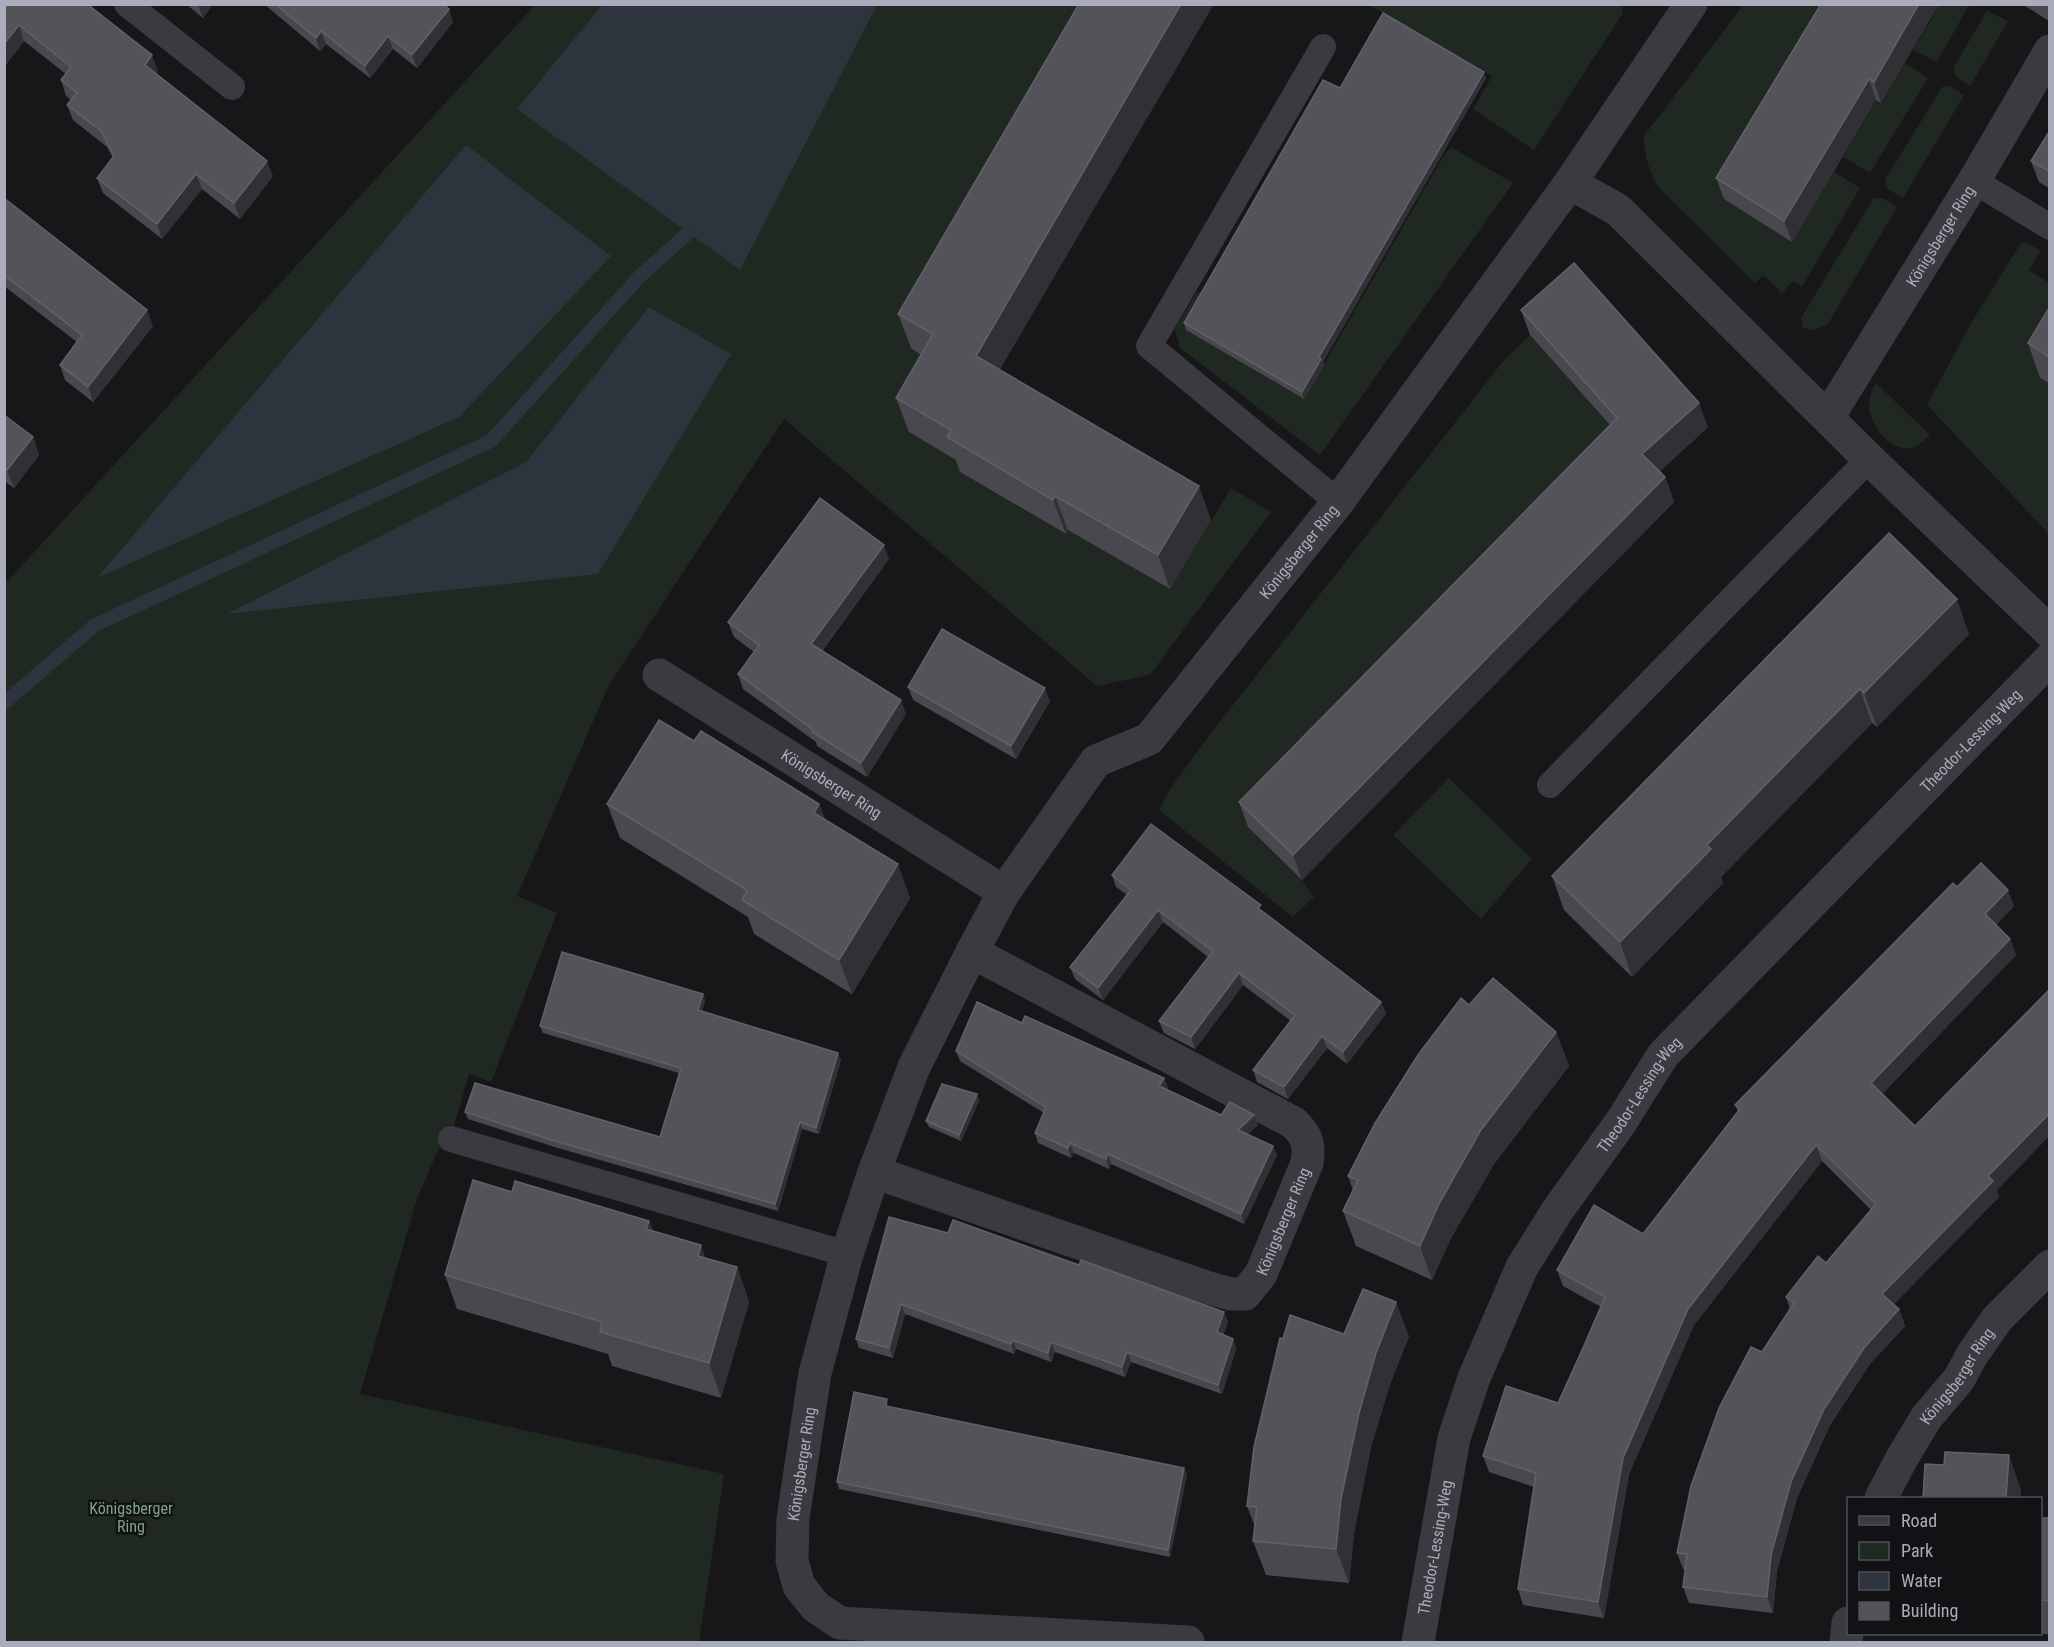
<svg xmlns="http://www.w3.org/2000/svg" width="2054" height="1647" font-family="'Roboto Condensed',sans-serif">
  <style>
    .green { fill: #1f2821 }
    .water { fill: #2d343e }
    .lines { fill: none; stroke-linecap: round; stroke-linejoin: round }
    .stream { stroke: #2d343e; stroke-width: 14 }
    .service { stroke: #3a3a40; stroke-width: 26 }
    .minor { stroke: #3a3a40; stroke-width: 33 }
    .wall { fill: #49484e }
    .shaded-wall { fill: #313034 }
    .building { fill: #54535a; stroke: #616169; stroke-width: 1.5 }
    .labels { text-anchor: middle; dominant-baseline: central; stroke-width: 5; stroke-linejoin: round; paint-order: stroke }
    .street-label { font-size: 16px; fill: #a9acba; stroke: #121214 }
    .park-label { font-size: 16px; fill: #7fa587; stroke: #121214 }
  </style>
  <rect width="100%" height="100%" fill="#171719"/>
  <!-- green -->
  <g class="green">
    <path d="M1622,4l1,9 -89,137 -61,-41 19,-33 -123,-71z"/>
    <path d="M535,5h577l-201,343 34,21 19,96 -4,7 105,62 3,-4 102,59 61,-101 40,24 -121,163 -53,11 -313,-267 -175,266 -92,211 40,17 -66,169 -22,-8 -18,63 -13,13 -21,49 -57,195 364,80 -25,168h-694l-1,-1057z"/>
    <path d="M1743,5h99l-50,237 42,-70 26,16 -58,99 -9,-6 -11,12 -19,-18 -8,8 -96,-95c-10,-17 -15,-31 -15,-52z"/>
    <path d="M1935,5h34l-32,57 -24,-12 23,-39z"/>
    <path d="M1987,11l21,10 -38,65 -14,-10 -3,-8z"/>
    <path d="M1905,63l23,15 -58,95 -27,-16 34,-57 5,3z"/>
    <path d="M1949,86l15,9 -61,103 -15,-9 -3,-9 57,-93z"/>
    <path d="M1451,147l62,36 -193,272 -140,-107 -5,-20 21,-35 8,-2 -17,39 117,69 140,-244z"/>
    <path d="M1883,198l14,9 -69,117 -13,6 -12,-2 -2,-10 72,-119z"/>
    <path d="M2021,243h6l14,8 -12,19 20,13v251l-122,-129 44,-82z"/>
    <path d="M1530,335l105,114 -333,431 12,17 -21,20 -134,-107 11,-21 41,-56 294,-374z"/>
    <path d="M1876,383l54,52c-5,5 -12,12 -19,13 -21,4 -42,-24 -42,-43 0,-8 3,-16 7,-22z"/>
    <path d="M1449,778l83,81 -51,60 -88,-84z"/>
  </g>
  <!-- water -->
  <g class="water">
    <path d="M602,5h275l-137,265 -223,-161z"/>
    <path d="M466,145l145,111 -152,161 -362,161z"/>
    <path d="M649,307l82,47 -133,220 -371,40 299,-152z"/>
  </g>
  <g class="lines">
    <!-- stream -->
    <path class="stream" d="M4,703l91,-78 396,-184 149,-165 47,-42"/>
    <!-- service -->
    <g class="service">
      <path d="M127,4l105,83"/>
      <path d="M1323,47l-174,299 189,156"/>
      <path d="M1974,181l76,46"/>
      <path d="M1550,785l319,-326"/>
      <path d="M451,1139l396,115"/>
    </g>
    <!-- minor -->
    <g class="minor">
      <path d="M1570,183l48,27 251,249 181,173"/>
      <path id="s1" d="M1828,417l146,-236 76,-130"/>
      <path id="s2" d="M659,675l345,217"/>
      <path id="s3" d="M874,1172l335,116 22,6h14l16,-20 46,-111c3,-19 0,-27 -13,-40l-322,-171"/>
      <path id="s4" d="M1881,1498l21,-40 24,-40 33,-39 13,-24 25,-36 53,-53"/>
      <path id="s5" d="M1188,1642l-348,-19 -24,-16 -17,-21 -7,-25 1,-43 22,-145 32,-119 27,-82 40,-105 58,-115 32,-60 92,-131 53,-22 189,-237 232,-319 121,-179"/>
      <path id="s6" d="M1418,1642l36,-204 20,-60 48,-111 35,-56 64,-89 42,-67 387,-396"/>
      <path d="M1846,1642l2,-19"/>
    </g>
  </g>
  <!-- wall -->
  <g class="wall">
    <path d="M4,4l154,67 -2,2 117,103 -33,43 -38,-30 -40,50 -59,-46 -6,-15 16,-20 -6,-11 -34,-27 -6,-15 4,-5 -5,-4 -5,-16 5,-6 -42,-33 -20,26z"/>
    <path d="M186,4h27l-10,14z"/>
    <path d="M264,4h179l10,18 -36,46 -24,-19 -23,29 -44,-34 -6,7z"/>
    <path d="M1821,4h118l-58,99 -5,-3 -84,142 -68,-43 -8,-21z"/>
    <path d="M2022,4h27v17z"/>
    <path d="M1486,78l-163,284 1,3 -20,34 -118,-69 -2,-7 156,-235z"/>
    <path d="M2049,132v56l-10,-6 -8,-21z"/>
    <path d="M4,198l149,128 -60,76 -28,-22 -5,-15 17,-23 -73,-56z"/>
    <path d="M2049,308v75l-9,-5 -12,-35z"/>
    <path d="M1521,310l187,117 -49,45 6,5 9,25 -372,378 -54,-53 -9,-25 371,-377 -80,-90z"/>
    <path d="M898,314l102,56 211,150 -41,69 -102,-59 -2,4 -106,-62 -4,-12 -47,-28 -13,-34 25,-43 -10,-7z"/>
    <path d="M4,415l29,22 6,18 -25,33 -10,-7z"/>
    <path d="M1889,533l80,101 -92,93 -5,-4 -151,154 2,6 -91,94 -68,-67 -12,-34z"/>
    <path d="M889,559l-67,92 84,63 -39,63 -50,-31 -1,-4 -73,-53 -5,-15 16,-22 -20,-15 -6,-15z"/>
    <path d="M908,687l142,14 -34,58 -103,-59z"/>
    <path d="M694,741l125,63 6,15 85,79 -58,96 -98,-60 -6,-17 -128,-79 -13,-34z"/>
    <path d="M1112,875l152,37 117,90 5,12 -39,50 -20,-16 -39,51 -31,-17 -4,-12 38,-49 -48,-36 -48,64 -31,-16 -5,-12 49,-64 -45,-35 -60,78 -28,-21 -5,-12 57,-72 -11,-8z"/>
    <path d="M1957,887l57,19 -18,19 14,14 6,16 -134,139 33,32 134,10 -52,54 2,7 -106,108 6,4 6,17 -35,38 -40,61 -33,73 -20,73 -4,42 -84,-10 -6,-16 2,-18h-2l-6,-16 85,-201 28,-43 -4,-12 40,-34 45,-53 -49,-49 -128,164 -65,149 -25,144 -81,-13 -5,-16 16,-102 -45,-15 -6,-16 75,-53 43,-96 -38,-21 -6,-16 86,-36 95,-122 -3,-7z"/>
    <path d="M703,994l2,7 -3,10 139,49 -22,74 -17,-5 -24,82 -220,-63 -90,-29 -3,-7 195,25 19,-64 -136,-40 -3,-7z"/>
    <path d="M1469,1005l87,27 13,34 -75,98 -43,74 -19,42 -76,-34 -13,-35 10,-21 -5,-14z"/>
    <path d="M1022,1023l142,55 4,10 -1,2 54,25 37,10 -10,9 29,21 -33,69 -133,-60 -2,5 -35,-16 -3,5 -33,-15 -3,-10 9,-20 -84,-52 -4,-10z"/>
    <path d="M977,1094l2,7 -18,40 -32,-14 -3,-6z"/>
    <path d="M512,1192l137,29 4,10 48,14 4,13 32,9 12,35 -28,96 -109,-32 -4,-12 -151,-45 -12,-34z"/>
    <path d="M889,1217l339,105 -5,13 10,4 3,10 -14,45 -91,-32 -6,15 -70,-25 -4,10 -35,-13 -2,5 -109,-40 -12,44 -34,-10 -3,-9z"/>
    <path d="M1344,1334l65,2 -20,51 -18,60 -17,86 -5,50 -83,-8 -13,-34 2,-14 -8,-21 36,-167z"/>
    <path d="M890,1406v1l294,61 3,6 -17,83 -331,-68 -2,-7z"/>
    <path d="M2040,1518h9v116h-13h4z"/>
  </g>
  <!-- shaded-wall -->
  <g class="shaded-wall">
    <path d="M198,4h15l-10,14z"/>
    <path d="M1181,4h33l-226,386 -12,-34z"/>
    <path d="M1919,4h20l-58,99 -7,-21z"/>
    <path d="M449,9l4,13 -36,46 -5,-13z"/>
    <path d="M19,25l5,16 -20,26v-23z"/>
    <path d="M321,31l5,13 -6,7 -4,-13z"/>
    <path d="M388,36l5,13 -23,29 -5,-12z"/>
    <path d="M152,55l6,16 -8,9 -5,-15z"/>
    <path d="M1484,72l2,6 -163,284 1,3 -20,34 -2,-7 17,-35z"/>
    <path d="M1869,79l7,21 -84,142 -8,-21z"/>
    <path d="M267,161l6,15 -33,43 -6,-16z"/>
    <path d="M196,174l6,15 -40,50 -5,-15z"/>
    <path d="M147,310l6,16 -60,76 -5,-15z"/>
    <path d="M1699,403l9,24 -57,52 -9,-25z"/>
    <path d="M33,437l6,18 -25,33 -7,-18z"/>
    <path d="M1665,477l9,25 -372,378 -9,-25z"/>
    <path d="M1199,486l12,34 -41,69 -12,-34z"/>
    <path d="M1055,496l13,34 -2,4 -13,-34z"/>
    <path d="M884,545l5,14 -73,99 -5,-14z"/>
    <path d="M1957,599l12,35 -92,93 -13,-34z"/>
    <path d="M1045,688l5,13 -34,58 -5,-13z"/>
    <path d="M1860,689l12,34 -151,154 2,6 -91,94 -12,-35 87,-97z"/>
    <path d="M901,700l5,14 -39,63 -6,-14z"/>
    <path d="M819,804l13,34 -18,-25z"/>
    <path d="M898,864l12,34 -58,96 -13,-34z"/>
    <path d="M2008,890l6,16 -23,24 -6,-16z"/>
    <path d="M1158,910l5,12 -60,78 -5,-12z"/>
    <path d="M2010,939l6,16 -139,144 -6,-16z"/>
    <path d="M1239,973l4,12 -48,64 -4,-12z"/>
    <path d="M703,994l2,7 -5,16 -2,-7z"/>
    <path d="M1381,1002l5,12 -39,50 -4,-12z"/>
    <path d="M1556,1032l13,34 -75,98 -43,74 -19,42 -12,-34 19,-42 42,-74z"/>
    <path d="M1322,1036l5,12 -39,51 -4,-12z"/>
    <path d="M838,1053l3,7 -22,74 -3,-6z"/>
    <path d="M1164,1078l4,10 -6,8 -3,-10z"/>
    <path d="M977,1094l2,7 -18,40 -2,-6z"/>
    <path d="M2049,1114v22l-52,54 2,7 -111,113 -6,-16 106,-118z"/>
    <path d="M1254,1115l4,10 -17,14 -3,-9z"/>
    <path d="M800,1122l2,7 -24,82 -3,-7z"/>
    <path d="M1070,1143l4,10 -3,5 -3,-10z"/>
    <path d="M1816,1145l6,16 -128,164 -65,149 -25,144 -6,-16 25,-144 65,-149z"/>
    <path d="M1273,1146l4,9 -33,69 -3,-10z"/>
    <path d="M1108,1154l3,10 -2,5 -3,-10z"/>
    <path d="M649,1221l12,34 -15,-26z"/>
    <path d="M701,1245l12,34 -15,-23z"/>
    <path d="M737,1267l12,35 -28,96 -12,-35z"/>
    <path d="M1396,1302l13,34 -20,51 -18,60 -17,86 -5,50 -13,-34 5,-50 18,-86 17,-60z"/>
    <path d="M901,1304l4,10 -12,44 -4,-10z"/>
    <path d="M1899,1309l6,17 -35,38 -40,61 -33,73 -20,73 -4,42 -6,-16 4,-42 20,-73 33,-73 40,-61z"/>
    <path d="M1224,1312l4,10 -8,20 -3,-10z"/>
    <path d="M1233,1339l3,10 -14,45 -4,-9z"/>
    <path d="M1013,1340l3,9 -2,5 -3,-10z"/>
    <path d="M1051,1342l4,10 -4,10 -3,-9z"/>
    <path d="M1127,1352l4,10 -6,15 -3,-10z"/>
    <path d="M2009,1455l12,35v8h-15z"/>
    <path d="M1184,1468l3,6 -17,83 -2,-7z"/>
  </g>
  <!-- building -->
  <g class="building">
    <path d="M4,4h83l65,51 -7,10 122,96 -33,42 -38,-29 -39,50 -60,-46 17,-22 -13,-25 -34,-26 10,-12 -16,-13 10,-13 -52,-42 -15,19z"/>
    <path d="M275,4h168l6,5 -37,46 -24,-19 -23,30 -44,-35 -5,7z"/>
    <path d="M1079,4h102l-205,352 223,130 -41,69 -103,-59 -2,4 -106,-63 4,-7 -55,-32 37,-64 -35,-20z"/>
    <path d="M1821,4h98l-45,78 -5,-3 -85,142 -68,-43z"/>
    <path d="M1383,13l101,59 -165,285 2,2 -19,33 -118,-69 139,-243 17,8z"/>
    <path d="M2049,132v39l-18,-10z"/>
    <path d="M4,198l143,112 -59,77 -28,-22 22,-30 -78,-60z"/>
    <path d="M1574,263l125,140 -57,51 23,23 -372,378 -54,-53 378,-384 -96,-108z"/>
    <path d="M2049,308v49l-21,-14z"/>
    <path d="M4,415l29,22 -26,33 -3,-2z"/>
    <path d="M820,498l64,47 -73,99 90,56 -40,63 -49,-31 1,-2 -75,-56 21,-29 -31,-23z"/>
    <path d="M1889,533l68,66 -93,94 -4,-4 -42,42 -111,114 4,4 -91,93 -68,-66z"/>
    <path d="M942,629l103,59 -34,58 -103,-59z"/>
    <path d="M659,720l35,21 7,-10 118,73 -5,9 84,51 -59,96 -97,-60 5,-10 -140,-86z"/>
    <path d="M1151,824l110,81 -3,3 123,94 -38,50 -21,-16 -38,51 -31,-17 42,-55 -56,-42 -48,64 -32,-16 54,-70 -55,-41 -60,78 -28,-21 61,-77 -19,-15z"/>
    <path d="M1981,863l27,27 -23,24 25,25 -139,144 44,43 134,-136v124l-61,62 5,5 -111,113 17,15 -35,39 -40,61 -33,73 -20,73 -4,42 -84,-10 4,-33 -10,-1 14,-67 28,-78 32,-61 11,5 32,-49 -8,-6 32,-41 8,7 50,-59 -60,-59 -128,164 -65,149 -25,144 -80,-13 18,-116 -53,-17 23,-70 52,17 25,-55 22,-51 -48,-27 37,-65 49,29 97,-125 -5,-4 218,-222 4,4z"/>
    <path d="M562,952l141,42 -5,16 140,43 -22,75 -16,-6 -25,82 -220,-63 -90,-29 10,-29 185,54 21,-69 -141,-42z"/>
    <path d="M1493,978l63,54 -75,98 -42,74 -19,42 -77,-35 15,-31 -10,-4 27,-53 43,-68 43,-57 8,7z"/>
    <path d="M977,1002l45,21 3,-7 139,62 -5,8 62,29 9,-13 24,13 -16,15 35,16 -32,68 -133,-60 -2,5 -36,-16 -2,5 -33,-15 11,-26 -90,-56z"/>
    <path d="M942,1084l35,10 -18,41 -33,-14z"/>
    <path d="M473,1180l39,12 3,-11 134,40 -3,8 55,16 -3,11 39,11 -28,96 -109,-31 2,-10 -157,-47z"/>
    <path d="M889,1217l59,16 5,-13 126,45 2,-5 143,52 -7,20 16,7 -15,46 -91,-33 -5,15 -71,-25 -3,11 -35,-13 -2,4 -110,-40 -12,44 -33,-9z"/>
    <path d="M1363,1289l33,13 -20,51 -17,60 -18,86 -5,50 -83,-8 4,-34 -10,-1 7,-59 26,-109 3,1 7,-24 54,19z"/>
    <path d="M854,1392l33,7 -1,7 298,62 -16,82 -331,-68z"/>
    <path d="M1945,1452l64,3 -3,43h-83l2,-34 19,1z"/>
    <path d="M2040,1518h9v83l-9,-1z"/>
  </g>
  <g class="labels">
    <!-- street labels -->
    <g class="street-label">
      <text stroke="none"><textPath href="#s1" startOffset="213">Königsberger Ring</textPath></text>
      <text stroke="none"><textPath href="#s5" startOffset="1596">Königsberger Ring</textPath></text>
      <text stroke="none"><textPath href="#s6" startOffset="1086">Theodor-Lessing-Weg</textPath></text>
      <text stroke="none"><textPath href="#s2" startOffset="204">Königsberger Ring</textPath></text>
      <text stroke="none"><textPath href="#s6" startOffset="600">Theodor-Lessing-Weg</textPath></text>
      <text stroke="none"><textPath href="#s3" startOffset="474">Königsberger Ring</textPath></text>
      <text stroke="none"><textPath href="#s4" startOffset="144">Königsberger Ring</textPath></text>
      <text stroke="none"><textPath href="#s5" startOffset="528">Königsberger Ring</textPath></text>
      <text stroke="none"><textPath href="#s6" startOffset="96">Theodor-Lessing-Weg</textPath></text>
    </g>
    <!-- park labels -->
    <g class="park-label">
      <text x="131" y="1508">Königsberger<tspan x="131" dy="18">Ring</tspan></text>
    </g>
  </g>
  <!-- border -->
  <rect width="2054" height="1647" fill="none" stroke="#a9acba" stroke-width="12"/>
  <!-- legend -->
  <rect x="1847" y="1497" width="195" height="138" fill="#121214" stroke="#4e5056" stroke-width="1.5"/>
  <rect x="1859" y="1516" width="30" height="9" fill="#3a3a40" stroke="#4e5056" stroke-width="1.5"/>
  <text x="1901" y="1527" font-size="18" fill="#a9acba">Road</text>
  <rect x="1859" y="1542" width="30" height="18" fill="#1f2821" stroke="#4e5056" stroke-width="1.5"/>
  <text x="1901" y="1557" font-size="18" fill="#a9acba">Park</text>
  <rect x="1859" y="1572" width="30" height="18" fill="#2d343e" stroke="#4e5056" stroke-width="1.5"/>
  <text x="1901" y="1587" font-size="18" fill="#a9acba">Water</text>
  <rect x="1859" y="1602" width="30" height="18" fill="#54535a" stroke="#4e5056" stroke-width="1.5"/>
  <text x="1901" y="1617" font-size="18" fill="#a9acba">Building</text>
</svg>
